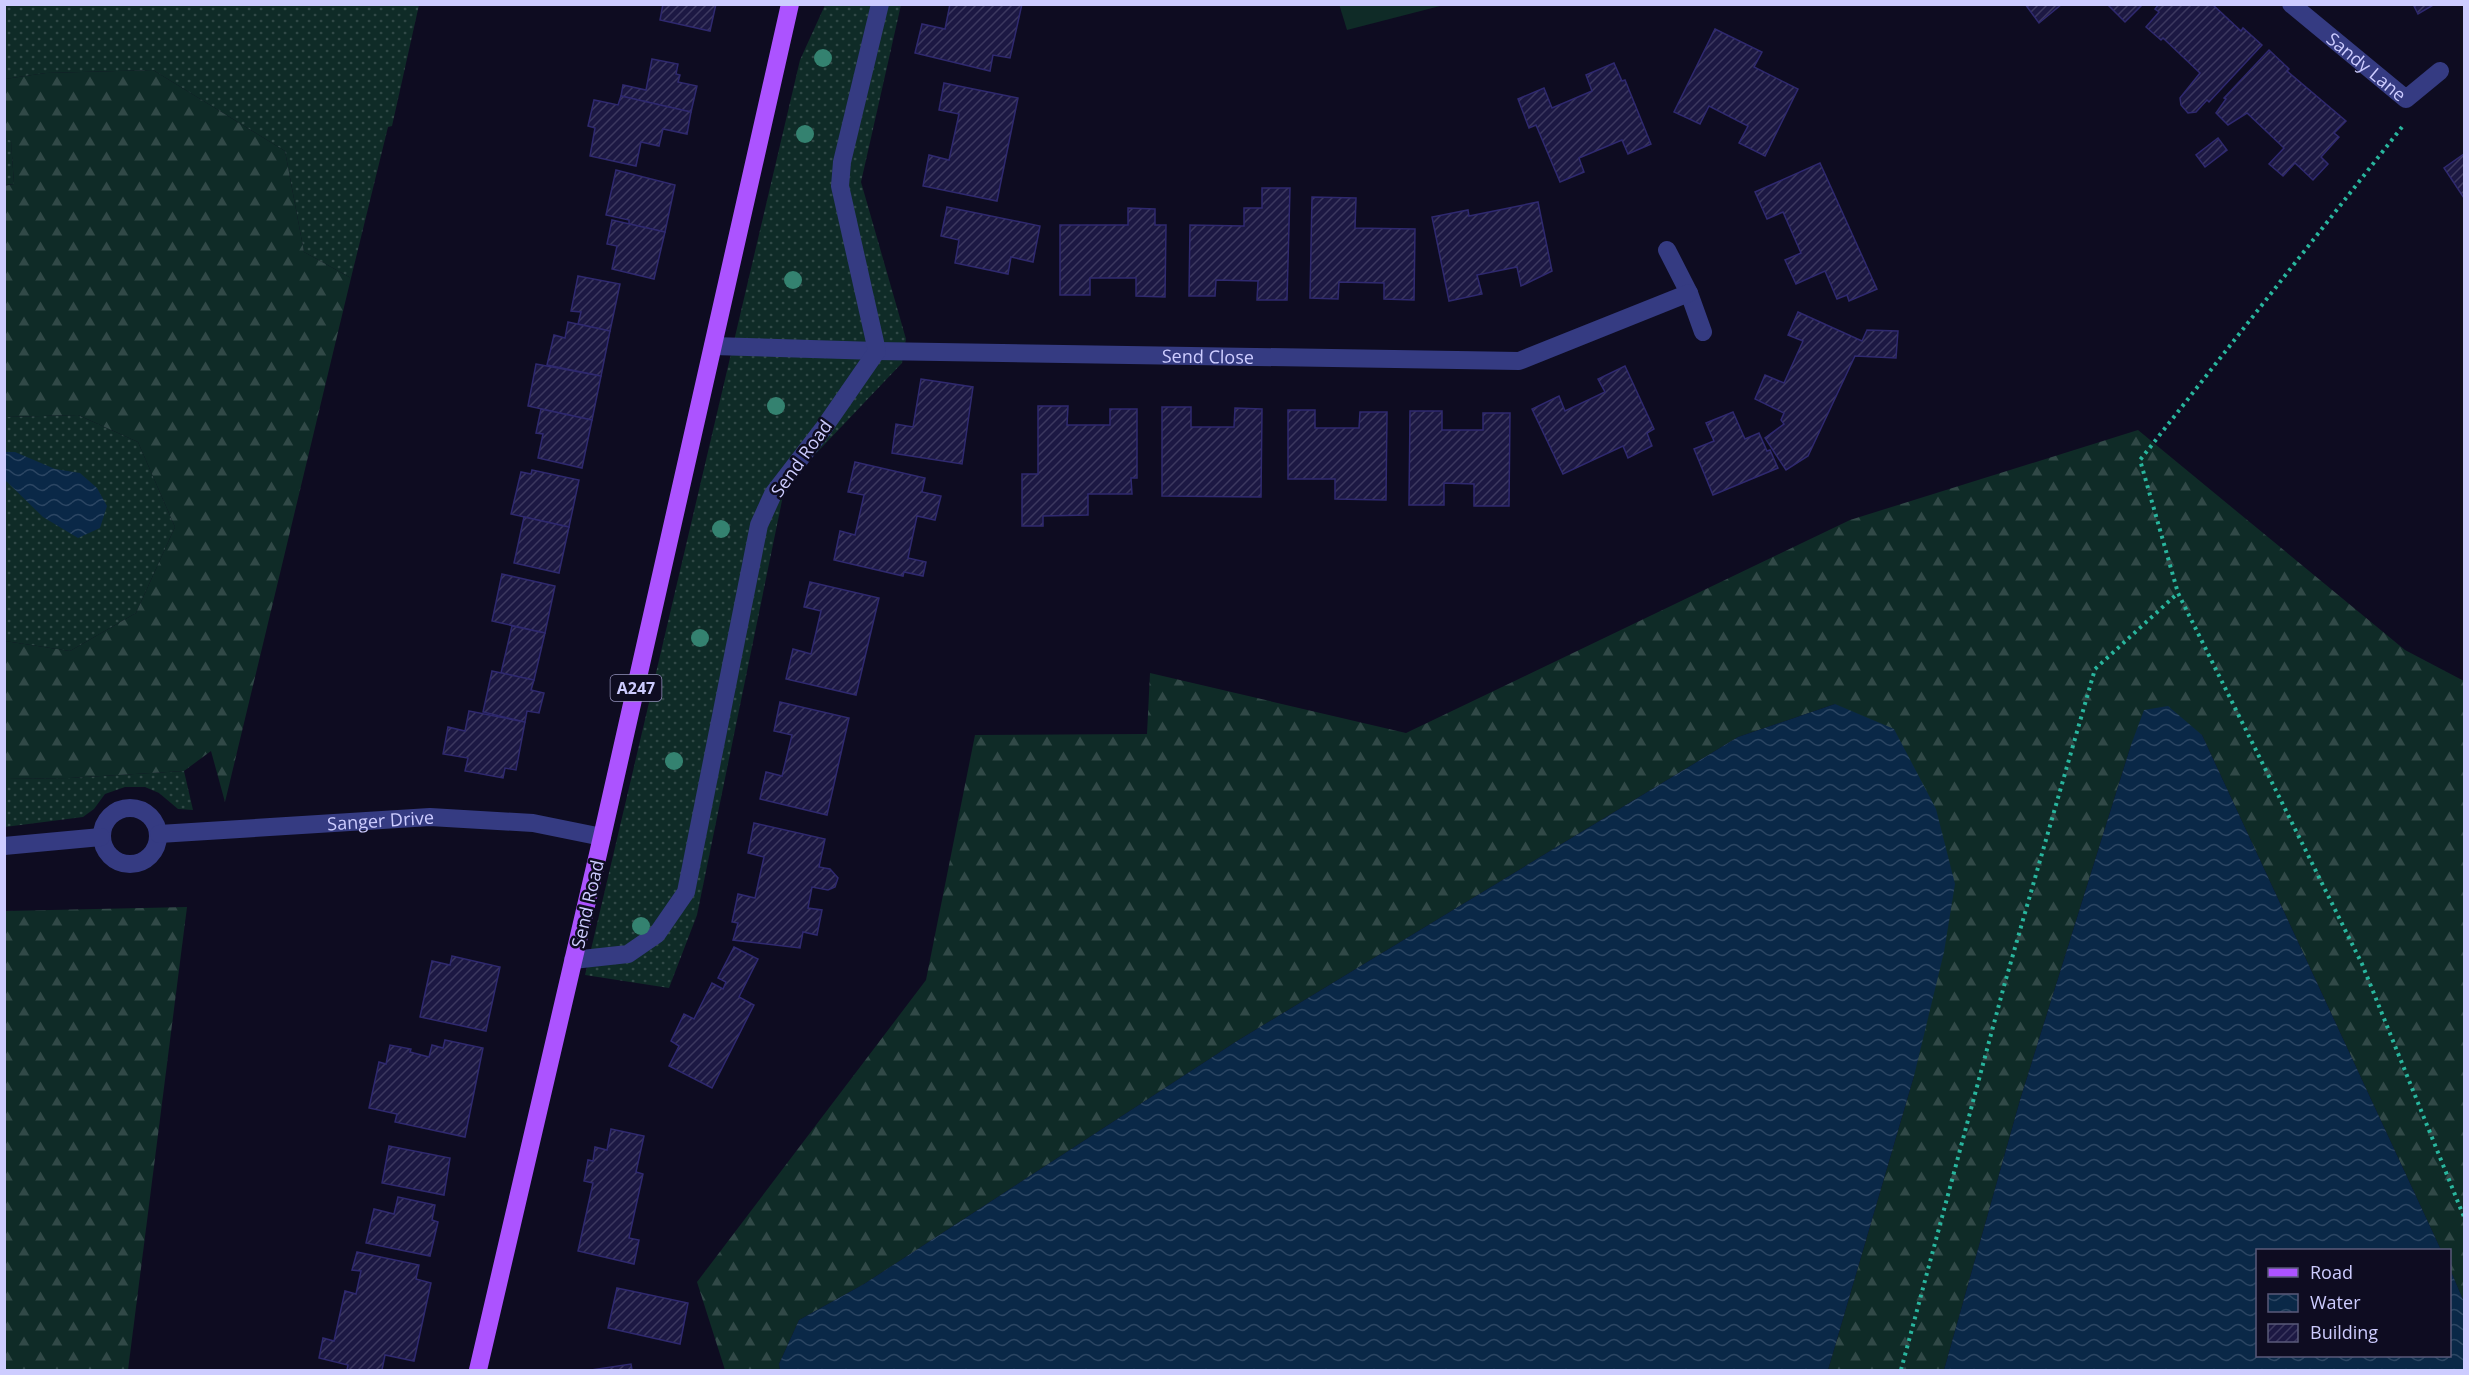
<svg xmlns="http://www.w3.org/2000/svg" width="2469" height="1375" font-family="'Open Sans',sans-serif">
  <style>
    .grass { fill: url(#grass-dots) }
    .forest { fill: url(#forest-firs) }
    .green { fill: #0f2b27 }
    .water { fill: url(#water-waves) }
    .building { fill: url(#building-hatch); stroke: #2f296f; stroke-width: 1.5 }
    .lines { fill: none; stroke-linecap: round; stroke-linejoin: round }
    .path { stroke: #29b69e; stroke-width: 4; stroke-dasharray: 3 4.5; stroke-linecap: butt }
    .street { stroke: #353b82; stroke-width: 18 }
    .primary { stroke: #ac53ff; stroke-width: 18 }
    .tree { fill: #348270 }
    .labels { text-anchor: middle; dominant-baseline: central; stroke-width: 5; stroke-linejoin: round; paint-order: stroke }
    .shield { fill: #0e0c21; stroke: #9492bc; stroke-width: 1.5 }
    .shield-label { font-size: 16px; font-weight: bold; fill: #cdccff }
    .street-label { font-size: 18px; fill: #cdccff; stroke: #0e0c21 }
  </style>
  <defs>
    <pattern id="grass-dots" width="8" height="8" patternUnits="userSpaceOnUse" patternTransform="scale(1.5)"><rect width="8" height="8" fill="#0f2b27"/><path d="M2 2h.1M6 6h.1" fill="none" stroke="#314947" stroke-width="1.8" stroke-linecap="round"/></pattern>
    <pattern id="forest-firs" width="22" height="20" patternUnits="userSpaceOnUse" patternTransform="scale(1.5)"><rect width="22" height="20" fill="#0f2b27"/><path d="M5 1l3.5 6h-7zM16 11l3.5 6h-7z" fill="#314947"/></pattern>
    <pattern id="water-waves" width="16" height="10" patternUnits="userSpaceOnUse" patternTransform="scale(1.5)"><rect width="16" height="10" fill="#0a2847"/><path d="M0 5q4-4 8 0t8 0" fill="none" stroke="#2c4663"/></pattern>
    <pattern id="building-hatch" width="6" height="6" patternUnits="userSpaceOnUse" patternTransform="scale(1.5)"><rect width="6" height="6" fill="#1c1843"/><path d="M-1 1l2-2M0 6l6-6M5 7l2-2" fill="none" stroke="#3c385f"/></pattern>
  </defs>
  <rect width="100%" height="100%" fill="#0e0c21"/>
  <!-- grass -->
  <g class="grass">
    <path d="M4,5h415l-27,121 -4,1 -37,151 -47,-26 -19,-101 -132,-81 -107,3 -41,6z"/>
    <path d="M825,5h76l-40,177 45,157 -4,24 -117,123 -88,429 -28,73 -84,-13 215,-915z"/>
    <path d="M4,138l7,2 3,44 -9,1z"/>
    <path d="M78,415l60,27 37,85 -39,86 -66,38 -65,-10v-224z"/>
    <path d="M184,771l9,39 -15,-1 -19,-16 -14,-6h-20l-20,7 -11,15 -11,8 -78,10 -1,-48 65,-1z"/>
  </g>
  <!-- forest -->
  <g class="forest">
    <path d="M153,70l132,81 19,101 47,26 -126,524 -14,-51 -27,20 -115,7 -64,1v-138l65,10 66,-38 39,-86 -37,-85 -60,-27 -73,2 -1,-231 10,-2 -3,-43 -6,-3v-59l41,-6z"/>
    <path d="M2138,430l267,220 59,31v621l-14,-33v-19h-9l-239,-515 -71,10 -111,355 -76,270h-116l86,-294 -79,-372 -97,33 -501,304 -373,243 -65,36 -20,44 1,6h-55l-28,-88 229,-302 49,-245 172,-1 3,-61 256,60 444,-213z"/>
    <path d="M187,907l-59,463h-123v-459z"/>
  </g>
  <!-- green -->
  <path class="green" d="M1339,4h105v1l-97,25z"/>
  <!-- water -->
  <g class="water">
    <path d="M5,452h10l40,17 25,4 17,15 10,18 -7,22 -22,10 -35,-21 -38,-37z"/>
    <path d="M1835,704l59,25 42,80 19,75 -11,68 -30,124 -86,294h-1048l-1,-6 20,-44 65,-36 373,-243 501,-304z"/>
    <path d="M2168,706l34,29 239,515h-183v106h192v-87l14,33v68h-520l76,-270 111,-355 13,-35z"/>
  </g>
  <!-- building -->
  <g class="building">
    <path d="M663,4h53l-6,27 -50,-11z"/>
    <path d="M950,4h72l-12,54 -17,-3 -3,16 -75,-18 7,-29 23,5z"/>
    <path d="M2025,4h37l-23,19z"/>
    <path d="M2107,4h36l-18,18z"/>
    <path d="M2159,4h53l29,27 2,-3 19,17 -53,57 -2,-2 -11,12 -8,1 -7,-8 -1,-7 20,-25 -37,-35 -2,2 -15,-13 13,-15 -4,-3z"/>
    <path d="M2413,4h22l-17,10z"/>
    <path d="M1715,29l47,23 -8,15 44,22 -33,67 -26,-13 9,-17 -39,-20 -9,18 -26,-12z"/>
    <path d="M2269,50l20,19 -2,2 59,50 -12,12 5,4 -18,20 7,7 -15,16 -18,-17 -12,13 -14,-12 15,-16 -37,-35 -19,12 -12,-12 10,-14 -2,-1z"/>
    <path d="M652,59l26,5 -2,10 4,1 -2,7 19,4 -6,26 -70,-16 2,-11 23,5z"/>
    <path d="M1614,63l8,18 3,-1 26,64 -23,10 -6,-14 -43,18 5,14 -24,10 -24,-57 -7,3 -11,-29 26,-11 8,20 40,-17 -6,-16z"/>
    <path d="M944,83l74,15 -21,103 -74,-15 6,-31 20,5 10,-46 -20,-4z"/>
    <path d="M621,96l70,16 -4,22 -24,-5 -4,17 -18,-4 -5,24 -46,-10 5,-28 -7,-2 6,-26 24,5z"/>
    <path d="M2218,138l9,12 -22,17 -9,-12z"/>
    <path d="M2464,154v44l-20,-30z"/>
    <path d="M1820,163l57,126 -28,12 -2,-6 -10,4 -12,-28 -29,13 -11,-24 16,-7 -18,-41 -16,7 -12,-27z"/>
    <path d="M616,170l59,15 -10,47 -36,-8v-4l-23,-5z"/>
    <path d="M1262,188h28l-3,112h-30l1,-19 -42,-1 -1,16h-26l1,-71 54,1v-18h18z"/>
    <path d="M1312,197l44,1 -1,30 60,1 -1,71 -30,-1v-16l-45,-1 -1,17 -28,-1z"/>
    <path d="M1538,202l14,69 -31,15 -4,-19 -40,8 5,19 -33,7 -17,-84 36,-7 1,6z"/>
    <path d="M947,207l93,19 -7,36 -22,-5 -3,17 -53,-11 4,-23 -18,-4z"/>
    <path d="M1128,208l27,1v16h11l-1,72 -29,-1v-18h-46v17h-30v-70h68z"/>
    <path d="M612,220l53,12 -11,47 -42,-10 5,-23 -10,-2z"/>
    <path d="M578,276l42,8 -10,47 -32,-7 3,-12 -10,-1z"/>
    <path d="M1798,312l64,29 5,-11 31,1 -2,27 -41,-2 -47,100 -22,14 -21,-32 19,-14 -3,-4 3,-7 -29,-14 10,-24 19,8 19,-42 -15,-6z"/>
    <path d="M568,322l42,9 -9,45 -54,-11 7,-30 11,3z"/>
    <path d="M536,364l65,12 -9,44 -64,-14z"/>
    <path d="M1625,366l29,63 -7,4 5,13 -24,12 -5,-12 -60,28 -31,-65 27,-13 6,15 40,-19 -7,-13z"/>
    <path d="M921,379l52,8 -11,77 -70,-11 4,-29 17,3z"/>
    <path d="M1038,406h30l-1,19h43v-16h27v69h-6l1,16h-44v21l-45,1v10h-21v-52h16z"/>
    <path d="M1162,407h29v20h43l1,-19 27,1 -1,88 -99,-1z"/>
    <path d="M541,409l51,11 -10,48 -44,-10 5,-24 -7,-1z"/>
    <path d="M1288,410h27v18h44l1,-16h27l-1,88 -51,-1v-20h-47z"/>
    <path d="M1410,411h32v19h41v-17h27l-1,93h-35v-22l-30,-1v22h-35z"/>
    <path d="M1733,412l12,27 14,-6 8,18 3,-1 8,18 -65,27 -19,-46 20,-8 -8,-18z"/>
    <path d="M855,462l70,16 -3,14 19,4 -6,24 -18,-4 -9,42 18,4 -3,14 -19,-4 -1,4 -69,-16 6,-29 15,4 9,-40 -16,-3z"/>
    <path d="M532,470l47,10 -10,47 -58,-13 10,-42 10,2z"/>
    <path d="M524,517l45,10 -10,46 -45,-10z"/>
    <path d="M502,574l53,12 -10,47 -53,-12z"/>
    <path d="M810,582l69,16 -23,97 -70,-16 7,-30 18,5 10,-43 -17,-4z"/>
    <path d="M512,626l33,7 -11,47 -33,-7z"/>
    <path d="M492,671l42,9 -3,10 13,3 -5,20 -12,-2 -2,11 -42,-10z"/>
    <path d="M780,702l69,16 -22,97 -67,-16 6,-27 16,4 10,-41 -18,-4z"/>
    <path d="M469,711l56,11 -9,48 -11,-2 -2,10 -38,-7 3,-13 -25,-4 5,-27 17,4z"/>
    <path d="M754,823l71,16 -6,28 11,2 8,9 -3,9 -7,3 -16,-3 -4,21 14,2 -5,25 -14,-3 -3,16 -67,-8 5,-17 -6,-1 6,-28 17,4 9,-41 -16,-4z"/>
    <path d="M734,947l24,12 -19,38 15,8 -42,83 -43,-22 10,-20 -8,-5 13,-27 10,5 18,-36 11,6 3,-7 -8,-4z"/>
    <path d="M452,956l48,11 -14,64 -66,-14 12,-56 18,4z"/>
    <path d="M445,1040l38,8 -18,89 -70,-15 2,-8 -28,-6 10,-46 7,2 4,-19 21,4 -1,3 19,5 3,-12 11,3z"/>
    <path d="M611,1129l33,7 -8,36 7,2 -14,64 10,2 -5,24 -56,-13 15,-68 -9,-2 4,-21 5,1 2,-14 12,3z"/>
    <path d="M389,1146l61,12 -6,37 -62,-12z"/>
    <path d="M398,1197l37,8 -3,15 6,2 -8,34 -64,-13 8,-34 20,5z"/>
    <path d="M357,1252l62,13 -3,14 15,4 -17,78 -29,-6 -3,15h-35l1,-5 -29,-7 4,-20 11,3 11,-50 11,3 5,-23 -9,-1z"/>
    <path d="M617,1288l71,15 -8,41 -72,-16z"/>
    <path d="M631,1364l1,6h-41z"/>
  </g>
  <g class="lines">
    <!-- path -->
    <g class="path">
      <path d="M2402,127l-262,333 38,133 184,371 102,253"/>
      <path d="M1901,1370l103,-384 91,-317 83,-76"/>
    </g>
    <!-- street -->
    <g class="street">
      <path id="s1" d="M2291,4l115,95 34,-28"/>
      <path d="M1667,250l22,43 14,39"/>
      <path id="s2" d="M713,346l164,5 642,10 170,-68"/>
      <circle cx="130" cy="836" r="28"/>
      <path id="s3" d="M159,834l271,-17 103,6 69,14"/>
      <path d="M4,846l97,-9"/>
      <path d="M573,960l55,-6 29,-20 29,-42 73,-367 14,-31 50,-65 54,-78 -37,-165 2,-24 38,-158"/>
    </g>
    <!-- primary -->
    <path class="primary" d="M478,1370l124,-533 188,-833"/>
  </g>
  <!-- trees -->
  <g class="tree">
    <circle cx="823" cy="58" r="9"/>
    <circle cx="805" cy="134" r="9"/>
    <circle cx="793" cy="280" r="9"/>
    <circle cx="776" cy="406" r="9"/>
    <circle cx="721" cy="529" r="9"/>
    <circle cx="700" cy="638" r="9"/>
    <circle cx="674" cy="761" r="9"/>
    <circle cx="641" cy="926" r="9"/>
  </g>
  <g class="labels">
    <!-- shield labels -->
    <rect class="shield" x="610.5" y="675" width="51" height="26" rx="4.5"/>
    <g class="shield-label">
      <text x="636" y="688">A247</text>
    </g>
    <!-- street labels -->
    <g class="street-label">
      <text stroke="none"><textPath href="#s1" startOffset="98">Sandy Lane</textPath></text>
      <text stroke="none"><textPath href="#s2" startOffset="495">Send Close</textPath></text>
      <text transform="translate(801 458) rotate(-54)">Send Road</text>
      <text stroke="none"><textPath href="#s3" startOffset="222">Sanger Drive</textPath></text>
      <text transform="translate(587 904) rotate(-77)">Send Road</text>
    </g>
  </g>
  <!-- border -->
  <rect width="2469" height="1375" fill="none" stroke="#cdccff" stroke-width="12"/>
  <!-- legend -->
  <rect x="2256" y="1249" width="195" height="108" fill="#0e0c21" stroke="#5a597a" stroke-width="1.5"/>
  <rect x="2268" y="1268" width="30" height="9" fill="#ac53ff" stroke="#5a597a" stroke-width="1.5"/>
  <text x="2310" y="1279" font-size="18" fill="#cdccff">Road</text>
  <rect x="2268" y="1294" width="30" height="18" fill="url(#water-waves)" stroke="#5a597a" stroke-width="1.5"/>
  <text x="2310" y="1309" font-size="18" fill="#cdccff">Water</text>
  <rect x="2268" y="1324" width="30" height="18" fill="url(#building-hatch)" stroke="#5a597a" stroke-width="1.5"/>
  <text x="2310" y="1339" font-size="18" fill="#cdccff">Building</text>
</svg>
